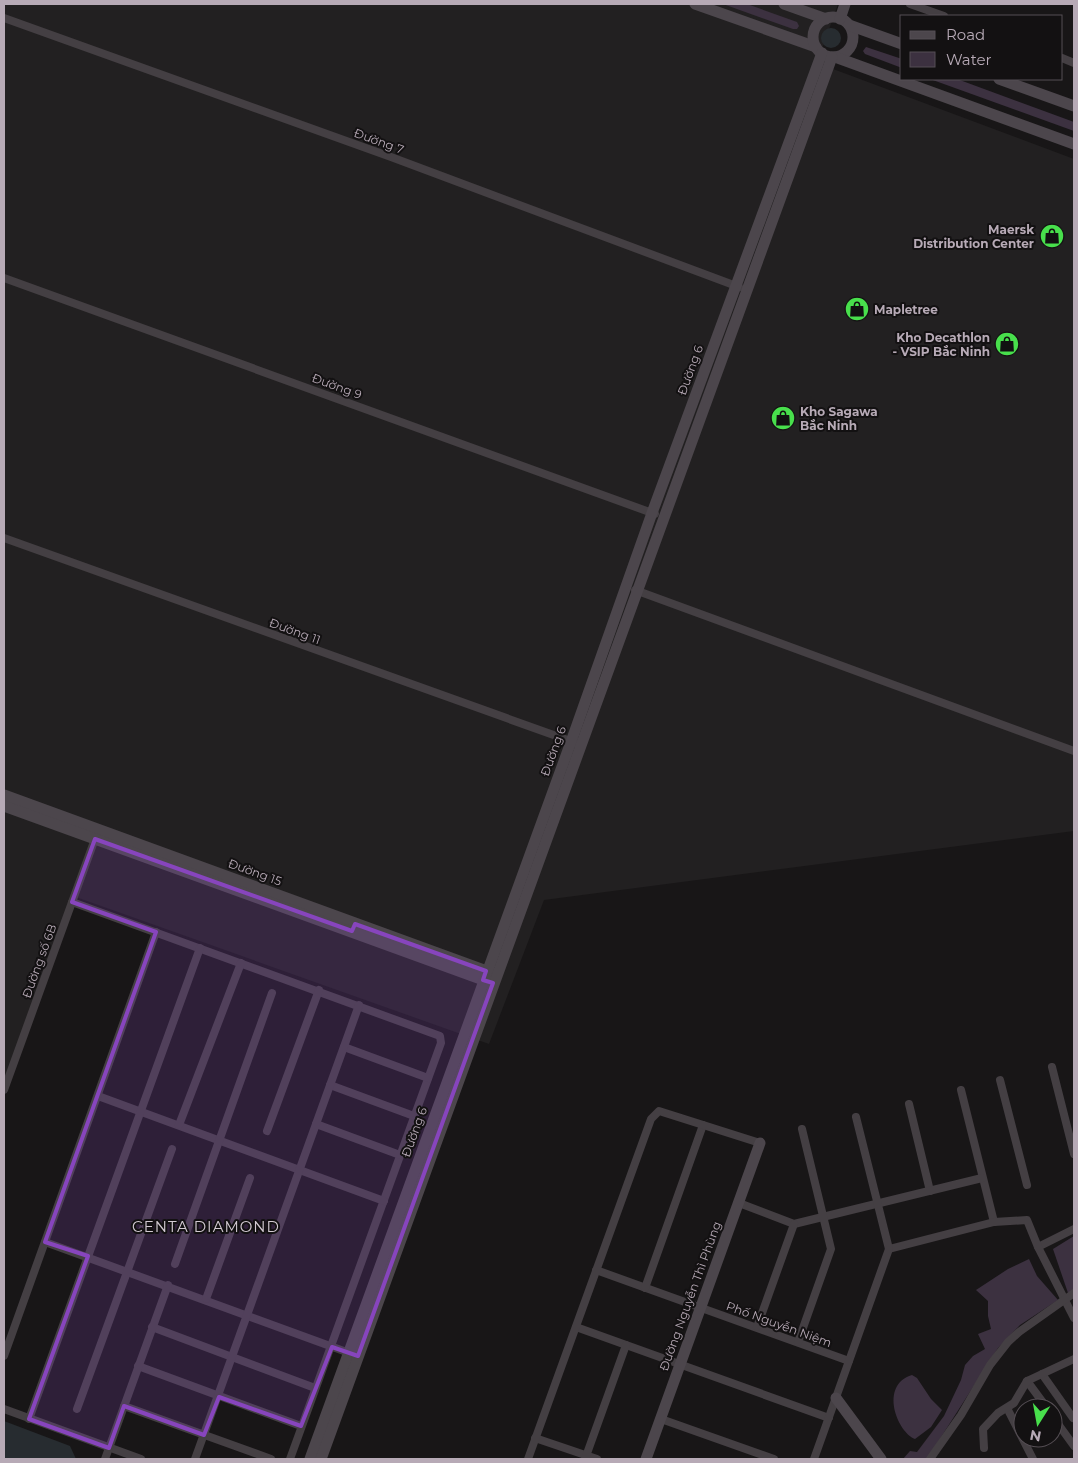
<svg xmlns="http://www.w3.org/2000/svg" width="1078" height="1463" font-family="Montserrat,sans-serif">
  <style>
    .built { fill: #222021 }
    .green { fill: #272c30 }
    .water { fill: #3c3140 }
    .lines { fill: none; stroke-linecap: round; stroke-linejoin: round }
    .street { stroke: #443f43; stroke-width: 8 }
    .secondary { stroke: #4c464c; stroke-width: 11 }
    .marked { fill: #8745bd; fill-opacity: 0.2; stroke: #8745bd; stroke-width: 4; stroke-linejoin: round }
    .labels { text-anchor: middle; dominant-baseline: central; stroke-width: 4; stroke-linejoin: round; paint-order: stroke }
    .street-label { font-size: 12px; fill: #b7aab6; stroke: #131112 }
    .poi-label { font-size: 12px; font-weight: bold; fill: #b7aab6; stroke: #131112; text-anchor: end }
    .quarter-label { font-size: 15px; letter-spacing: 1px; fill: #d3cad2; stroke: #131112 }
  </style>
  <rect width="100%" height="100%" fill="#181617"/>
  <!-- built -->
  <path class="built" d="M4,4h834l-21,59 257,96v672l-530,69 -55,144 -416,-148 -69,190z"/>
  <!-- green -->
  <g class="green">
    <circle cx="831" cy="38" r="10"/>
    <path d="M4,1421l66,25 6,13h-72z"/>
  </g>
  <!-- water -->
  <g class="water">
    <path d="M723,4h24l50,18 2,4 -2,3h-4z"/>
    <path d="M866,47l36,12v9l-37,-14 -2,-3z"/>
    <path d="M930,79h27l117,43v9z"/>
    <path d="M1074,1236v55l-6,2 -15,-44z"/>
    <path d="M1029,1259l8,17 21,24 -38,25 -22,23 -71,111h-24l7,-8 7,1 27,-36 17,-36 4,-15 8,-9 12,-7 -7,-15 13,-5 -3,-13v-15l-12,-11 32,-21z"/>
    <path d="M912,1375l5,3 14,21 11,11 -11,17 -16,12c-18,-7 -36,-54 -3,-64z"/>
  </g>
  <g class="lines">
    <!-- street -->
    <g class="street">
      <path d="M910,4l34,12"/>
      <path d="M4,18l387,139 348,130"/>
      <path d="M1062,58l12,5"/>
      <path d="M4,278l651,236"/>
      <path d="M4,538l572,205"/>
      <path d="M635,590l439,161"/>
      <path d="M72,902l368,134 1,7 -151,416"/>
      <path d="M344,1047l84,31"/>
      <path d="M1052,1067l22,87"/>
      <path d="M1000,1080l27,105"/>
      <path d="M330,1085l84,31"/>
      <path d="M4,1090l92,-254"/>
      <path d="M961,1090l33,132"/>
      <path d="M98,1096l286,105"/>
      <path d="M909,1104l21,87"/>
      <path d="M316,1124l84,31"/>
      <path d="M179,1125l62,-162"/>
      <path d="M267,1131l52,-141"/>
      <path d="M739,1203l55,21 188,-46"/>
      <path d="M45,1242l307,112"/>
      <path d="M1038,1247l36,-18"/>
      <path d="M889,1249l105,-27 33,-2 11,27 36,71"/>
      <path d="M175,1264l97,-271"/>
      <path d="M596,1270l253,91"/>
      <path d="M645,1288l58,-163"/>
      <path d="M206,1299l44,-121"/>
      <path d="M152,1327l163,61"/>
      <path d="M576,1327l253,91"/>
      <path d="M757,1327l37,-103"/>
      <path d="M798,1342l33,-93 -29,-120"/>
      <path d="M4,1356l152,-424"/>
      <path d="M138,1366l163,60"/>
      <path d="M1042,1374l31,44"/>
      <path d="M1027,1381l20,27"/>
      <path d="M124,1406l147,53"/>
      <path d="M1007,1408l26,51"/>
      <path d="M4,1409l137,50"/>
      <path d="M77,1409l95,-260"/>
      <path d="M1053,1417l21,29"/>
      <path d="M29,1419l171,-471"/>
      <path d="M661,1419l113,40"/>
      <path d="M535,1438l62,21"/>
      <path d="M984,1448l-1,-19 15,-16 16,-10 13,-22 47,-22"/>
      <path d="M105,1459l63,-174"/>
      <path d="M195,1459l164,-454"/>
      <path d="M528,1459l123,-340 8,-8 101,32"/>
      <path d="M585,1459l41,-114"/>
      <path d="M814,1459l75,-210 -33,-132"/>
      <path d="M930,1459l31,-44 29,-50 18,-23 11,-10 55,-39"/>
    </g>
    <!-- secondary -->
    <g class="secondary">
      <path d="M695,4l121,43"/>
      <path d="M784,4l42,15"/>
      <circle cx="833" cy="37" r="20"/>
      <path d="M840,19l5,-15"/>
      <path d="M849,25l53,19"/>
      <path d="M835,57l239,87"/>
      <path d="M999,79l75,27"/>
      <path d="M4,795l488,178"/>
      <path d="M4,806l485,176"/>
      <path d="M836,1398l45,61"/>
      <path d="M310,1459l261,-717 81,-229 170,-460"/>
      <path d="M321,1459l511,-1402"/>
      <path d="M646,1459l114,-316"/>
    </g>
  </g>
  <!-- marked area -->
  <path class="marked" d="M95,839l257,92 3,-7 131,47 -3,9 10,3 -135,373 -26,-9 -31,79 -82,-29 -15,38 -80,-29 -15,42 -80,-29 59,-163 -43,-14 111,-310 -84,-30z"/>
  <!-- icons -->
  <defs>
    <g id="shop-disc" transform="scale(1.25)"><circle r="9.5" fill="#48df4c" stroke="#131112"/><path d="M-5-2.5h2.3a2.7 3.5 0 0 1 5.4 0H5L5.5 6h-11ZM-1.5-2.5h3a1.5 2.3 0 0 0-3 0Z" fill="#111"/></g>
  </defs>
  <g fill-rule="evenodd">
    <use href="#shop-disc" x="1052" y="236"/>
    <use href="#shop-disc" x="857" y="309"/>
    <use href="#shop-disc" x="1007" y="344"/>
    <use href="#shop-disc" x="783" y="418"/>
  </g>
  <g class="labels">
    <!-- street labels -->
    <g class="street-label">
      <text transform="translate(379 141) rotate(20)">Đường 7</text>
      <text transform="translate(690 370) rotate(-70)">Đường 6</text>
      <text transform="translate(337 386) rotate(20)">Đường 9</text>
      <text transform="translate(295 631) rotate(20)">Đường 11</text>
      <text transform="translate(553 751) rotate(-70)">Đường 6</text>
      <text transform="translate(255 872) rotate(20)">Đường 15</text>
      <text transform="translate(39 961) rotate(-70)">Đường số 6B</text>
      <text transform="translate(414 1132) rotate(-70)">Đường 6</text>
      <text transform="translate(690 1296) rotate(-70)">Đường Nguyễn Thì Phùng</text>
      <text transform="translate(779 1324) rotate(20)">Phố Nguyễn Niệm</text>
    </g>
    <!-- poi labels -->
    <g class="poi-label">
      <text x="1034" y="229">Maersk<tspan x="1034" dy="14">Distribution Center</tspan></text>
      <text x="874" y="309" text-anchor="start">Mapletree</text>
      <text x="990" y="337">Kho Decathlon<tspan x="990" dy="14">- VSIP Bắc Ninh</tspan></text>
      <text x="800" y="411" text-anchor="start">Kho Sagawa<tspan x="800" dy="14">Bắc Ninh</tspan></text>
    </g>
    <!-- quarter labels -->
    <g class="quarter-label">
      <text x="206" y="1226">CENTA DIAMOND</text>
    </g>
  </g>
  <!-- border -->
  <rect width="1078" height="1463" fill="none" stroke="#b7aab6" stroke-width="10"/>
  <!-- legend -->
  <rect x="900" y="15" width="162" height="65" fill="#131112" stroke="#554e54"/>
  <rect x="910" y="31" width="25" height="8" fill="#4c464c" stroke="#554e54"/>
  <text x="946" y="40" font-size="15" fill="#b7aab6">Road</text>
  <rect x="910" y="52" width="25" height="15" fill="#3c3140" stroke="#554e54"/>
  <text x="946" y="65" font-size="15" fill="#b7aab6">Water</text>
  <!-- north arrow -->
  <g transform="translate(1038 1423) rotate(191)"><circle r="24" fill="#131112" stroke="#554e54"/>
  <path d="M0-4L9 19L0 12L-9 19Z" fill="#48df4c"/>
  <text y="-8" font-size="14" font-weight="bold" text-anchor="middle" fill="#b7aab6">N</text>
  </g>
</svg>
